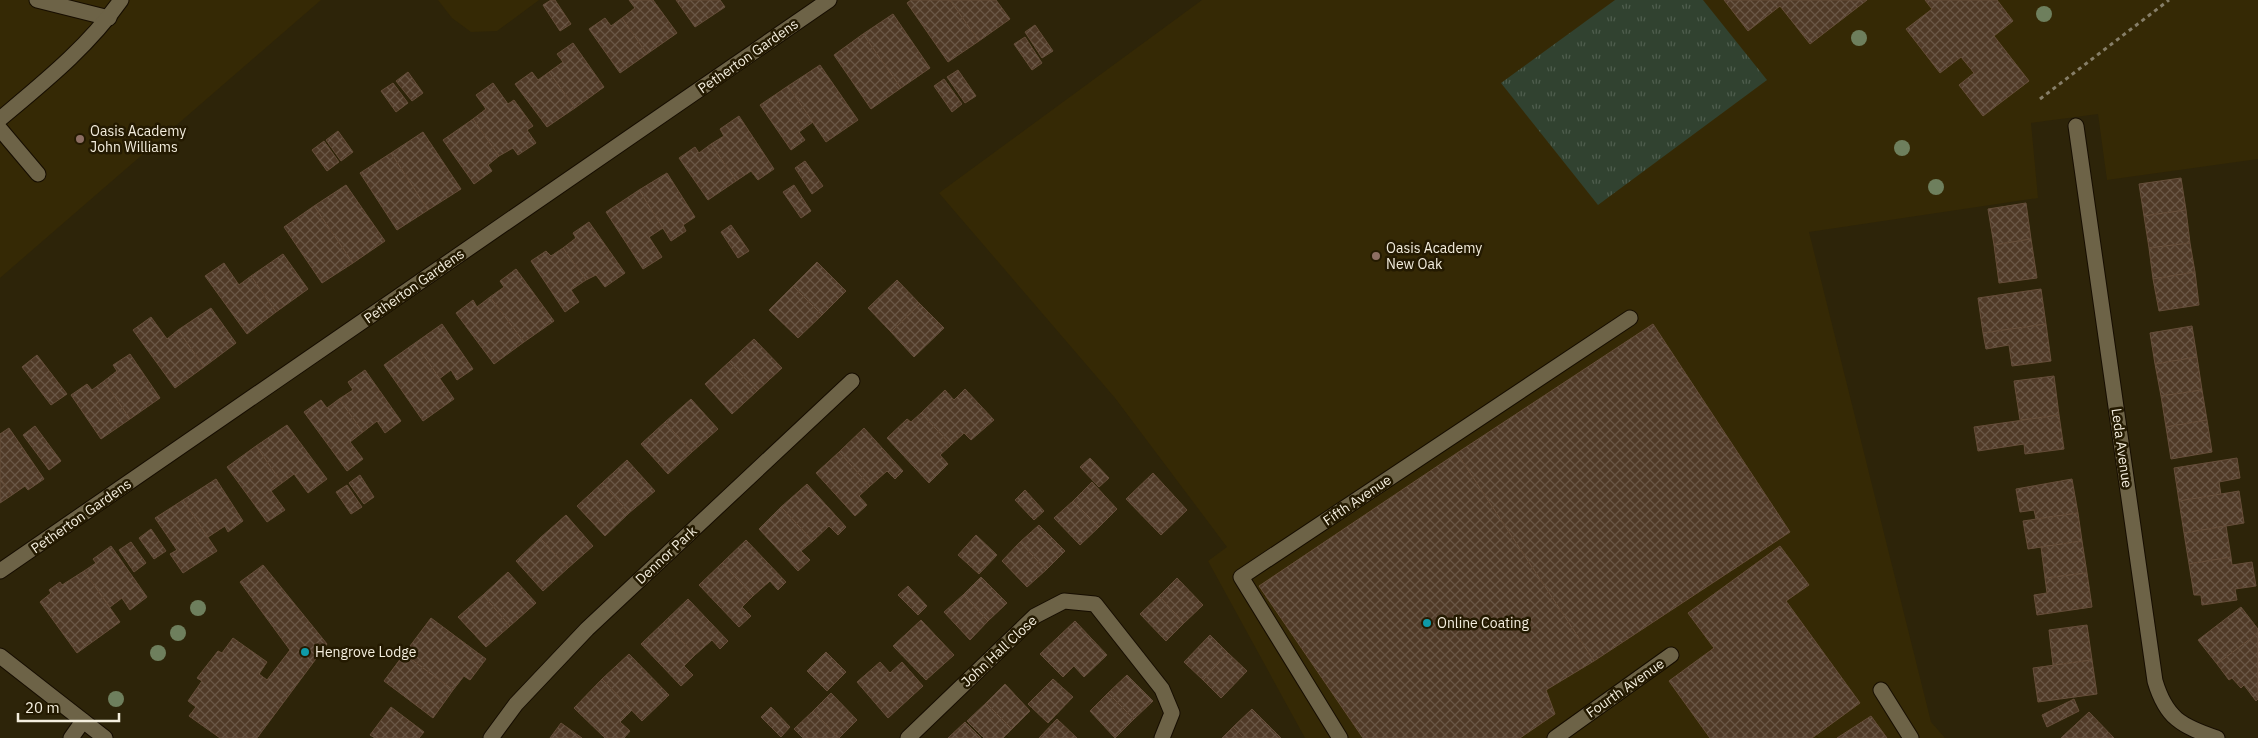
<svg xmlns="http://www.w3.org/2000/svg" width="2258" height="738" font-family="'IBM Plex Sans',sans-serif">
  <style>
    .built { fill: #352905 }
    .grass { fill: url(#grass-tufts) }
    .building { fill: url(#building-cross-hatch); stroke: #664e3a }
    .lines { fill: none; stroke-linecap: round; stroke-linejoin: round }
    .lane-casing { stroke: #160d00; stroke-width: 17 }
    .street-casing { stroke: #160d00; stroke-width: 17 }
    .path { stroke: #867e68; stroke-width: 3; stroke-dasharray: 4 4; stroke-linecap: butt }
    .lane { stroke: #6d6347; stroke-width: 15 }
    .street { stroke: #6d6347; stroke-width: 15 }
    .tree { fill: #6e7f5d }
    .education-dot { fill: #8d6e63; stroke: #241a01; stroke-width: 2 }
    .culture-dot { fill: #0f9aa8; stroke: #241a01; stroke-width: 2 }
    .labels { text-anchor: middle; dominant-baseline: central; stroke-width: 5; stroke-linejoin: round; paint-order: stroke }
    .street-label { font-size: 14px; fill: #f4eede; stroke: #241a01 }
    .poi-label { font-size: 14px; fill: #f4eede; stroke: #241a01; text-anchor: start }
  </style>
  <defs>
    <pattern id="grass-tufts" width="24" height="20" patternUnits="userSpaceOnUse" patternTransform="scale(1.25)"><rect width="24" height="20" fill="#314230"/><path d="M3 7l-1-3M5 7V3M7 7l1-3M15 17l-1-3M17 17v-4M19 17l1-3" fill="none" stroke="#4f5e4e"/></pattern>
    <pattern id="building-cross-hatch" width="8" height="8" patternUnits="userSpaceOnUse" patternTransform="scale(1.25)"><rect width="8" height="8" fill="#503a27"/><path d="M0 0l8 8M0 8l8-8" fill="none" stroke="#6a5746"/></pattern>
  </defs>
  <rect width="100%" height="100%" fill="#2d2409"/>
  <!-- built -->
  <g class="built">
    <path d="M0,0h321l-321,278z"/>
    <path d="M438,0h101l-42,31 -26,1 -19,-14z"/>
    <path d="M1202,0h1056v159l-151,21 -9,-66 -67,9 7,75 -229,34 122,490 14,16h-640l-97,-177 19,-14 -112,-149 -176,-205z"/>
  </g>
  <!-- grass -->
  <path class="grass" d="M1615,0h88l64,80 -169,125 -97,-122z"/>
  <!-- building -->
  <g class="building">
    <path d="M551,0h4l16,24 -11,7 -17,-26z"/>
    <path d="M629,0h24l24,33 -30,21 -25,-36 13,-10z"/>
    <path d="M676,0h44l5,7 -30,20z"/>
    <path d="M911,0h39l29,41 -31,21 -41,-59z"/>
    <path d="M950,0h46l14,19 -31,22z"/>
    <path d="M1724,0h143l-57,44 -30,-38 -32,25z"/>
    <path d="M1925,0h72l16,21 -19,15 35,45 -46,35 -24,-31 15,-12 -13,-16 -21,16 -34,-44 26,-20z"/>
    <path d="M893,14l37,54 -29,20 -38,-54z"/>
    <path d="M605,18l6,8 11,-8 25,36 -27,19 -31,-44z"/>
    <path d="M1035,25l18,26 -11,7 -17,-26z"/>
    <path d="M863,34l38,54 -30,21 -37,-54z"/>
    <path d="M1025,37l17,26 -10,7 -18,-26z"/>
    <path d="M573,43l31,44 -29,21 -26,-36 14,-10 -6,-8z"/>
    <path d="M820,65l38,55 -32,22 -38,-56z"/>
    <path d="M958,70l18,26 -11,7 -18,-26z"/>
    <path d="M408,72l15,21 -11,8 -16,-20z"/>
    <path d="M532,72l6,8 11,-8 26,36 -28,19 -32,-43z"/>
    <path d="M944,79l18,25 -10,8 -18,-26z"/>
    <path d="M393,83l15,20 -12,9 -15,-21z"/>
    <path d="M493,83l15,21 6,-4 19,26 -6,4 9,13 -18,12 -5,-7 -14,8 -26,-37 13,-10 -10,-14z"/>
    <path d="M788,86l25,36 -14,10 6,8 -14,10 -31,-45z"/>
    <path d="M739,116l35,53 -16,11 -7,-9 -15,10 -25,-37 13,-8 -4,-7z"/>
    <path d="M473,119l26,37 -11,9 4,6 -18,13 -31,-44z"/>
    <path d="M338,131l15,21 -12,9 -15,-21z"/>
    <path d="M423,132l38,57 -33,21 -37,-57z"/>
    <path d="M324,141l15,21 -12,9 -15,-21z"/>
    <path d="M711,144l25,37 -28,19 -29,-42 16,-11 4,6z"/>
    <path d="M391,153l37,57 -31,20 -37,-57z"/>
    <path d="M805,161l18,25 -11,8 -17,-26z"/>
    <path d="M667,173l28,44 -12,8 3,6 -15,10 -32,-51z"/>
    <path d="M2181,178l5,32 -42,6 -5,-32z"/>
    <path d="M346,185l39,56 -32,22 -39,-57z"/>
    <path d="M794,185l17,26 -10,7 -18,-26z"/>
    <path d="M639,190l24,38 -14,9 13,20 -19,12 -37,-57z"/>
    <path d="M2026,203l5,36 -37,6 -6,-36z"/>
    <path d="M314,206l39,57 -31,20 -38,-56z"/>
    <path d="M2186,210l4,33 -41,5 -5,-32z"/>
    <path d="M589,222l36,51 -20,14 -9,-12 -10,5 -23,-32 13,-10 -3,-5z"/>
    <path d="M731,225l18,26 -11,7 -17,-26z"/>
    <path d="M2031,239l6,39 -38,5 -5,-38z"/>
    <path d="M2190,243l5,29 -42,7 -4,-31z"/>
    <path d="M563,248l23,32 -15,10 8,12 -14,10 -34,-51 15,-10 5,5z"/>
    <path d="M283,254l25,35 -32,23 -25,-36z"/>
    <path d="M817,262l29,29 -24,24 -29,-29z"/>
    <path d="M224,263l15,22 12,-9 25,36 -29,22 -42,-58z"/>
    <path d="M516,269l38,52 -30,21 -34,-45 14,-10 -4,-6z"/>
    <path d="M2195,272l4,33 -40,6 -6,-32z"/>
    <path d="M897,280l23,24 -29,28 -23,-24z"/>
    <path d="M793,286l29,29 -24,23 -29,-28z"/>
    <path d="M2041,289l5,35 -63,9 -5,-35z"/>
    <path d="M490,297l34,45 -30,22 -38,-51 17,-13 4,7z"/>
    <path d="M920,304l24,24 -30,29 -23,-25z"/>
    <path d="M211,308l25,35 -32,24 -26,-37z"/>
    <path d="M151,317l16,22 11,-9 26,37 -29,21 -42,-58z"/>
    <path d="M442,324l31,45 -16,11 -6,-10 -12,9 -24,-36z"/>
    <path d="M1653,324l137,208 -196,129 -137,-208z"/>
    <path d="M2046,324l5,37 -39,5 -3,-21 -23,4 -3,-16z"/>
    <path d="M2192,326l5,31 -42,7 -5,-31z"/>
    <path d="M754,339l28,29 -25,23 -28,-29z"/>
    <path d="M415,343l39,56 -31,22 -39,-56z"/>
    <path d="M130,354l30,44 -30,21 -26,-38 13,-10 -4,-6z"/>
    <path d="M37,355l30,39 -16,11 -29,-38z"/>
    <path d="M2197,357l5,33 -41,6 -6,-32z"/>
    <path d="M729,362l28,29 -25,23 -27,-30z"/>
    <path d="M365,370l36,51 -16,12 -8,-12 -14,11 -24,-33 14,-9 -5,-8z"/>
    <path d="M2054,376l5,39 -39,5 -6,-39z"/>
    <path d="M104,381l26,38 -29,20 -30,-44 16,-11 5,6z"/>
    <path d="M965,389l29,31 -23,20 -7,-7 -13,12 -30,-32 24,-23 9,10z"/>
    <path d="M2202,390l5,30 -41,7 -5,-31z"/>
    <path d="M339,399l24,33 -13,10 13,17 -16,12 -43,-59 17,-12 6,8z"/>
    <path d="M691,399l27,30 -26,23 -27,-30z"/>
    <path d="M921,413l30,32 -11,10 8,9 -19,19 -42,-45 20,-19 4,3z"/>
    <path d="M2059,415l5,34 -39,5 -1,-10 -46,7 -4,-24z"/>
    <path d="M2207,420l5,32 -41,7 -5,-32z"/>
    <path d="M665,422l27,30 -24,22 -27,-30z"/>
    <path d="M287,425l40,54 -19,14 -14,-19 -12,9 -26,-37z"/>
    <path d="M35,426l26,35 -12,9 -26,-35z"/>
    <path d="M9,428l35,51 -16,11 -3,-4 -13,9 -12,-17v-44z"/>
    <path d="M864,428l39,43 -8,8 -8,-8 -17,15 -31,-34z"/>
    <path d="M256,446l26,37 -11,8 14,19 -18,12 -40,-55z"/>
    <path d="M839,452l31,34 -11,10 8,9 -12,11 -39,-43z"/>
    <path d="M1457,453l137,208 -48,29 9,24 -35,24h-157l-104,-152z"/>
    <path d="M1090,458l19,20 -10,9 -19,-20z"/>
    <path d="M2237,458l3,20 -21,4 2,13 -42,6 -5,-33z"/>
    <path d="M627,460l28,31 -26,22 -27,-30z"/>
    <path d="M1153,473l34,37 -26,25 -35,-36z"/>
    <path d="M360,475l14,22 -10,7 -15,-21z"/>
    <path d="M0,478l12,17 -12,8z"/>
    <path d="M216,479l27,42 -15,11 -3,-6 -17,11 -25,-37z"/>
    <path d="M2072,479l6,34 -42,6 -2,-9 -14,2 -4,-23z"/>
    <path d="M1092,482l25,27 -18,18 -26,-26z"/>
    <path d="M602,483l27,30 -24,23 -28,-30z"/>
    <path d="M807,484l39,43 -8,8 -9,-9 -16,15 -32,-34z"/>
    <path d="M347,485l15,22 -11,7 -15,-22z"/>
    <path d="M1025,490l19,21 -10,9 -19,-20z"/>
    <path d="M2239,491l5,32 -60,10 -5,-32z"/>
    <path d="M183,500l34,51 -34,22 -13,-19 7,-4 -22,-32z"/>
    <path d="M1073,501l26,26 -19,18 -26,-27z"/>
    <path d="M781,507l32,34 -12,10 9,9 -12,11 -39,-42z"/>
    <path d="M2078,513l4,28 -54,8 -5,-28z"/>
    <path d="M566,515l27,31 -25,22 -28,-30z"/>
    <path d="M1039,525l26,26 -19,19 -26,-28z"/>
    <path d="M2226,526l5,31 -42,7 -5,-31z"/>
    <path d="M151,529l15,22 -12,8 -15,-21z"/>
    <path d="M976,535l21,20 -18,19 -21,-19z"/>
    <path d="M540,538l28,30 -25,23 -27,-30z"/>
    <path d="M746,540l40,42 -8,8 -8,-9 -17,15 -31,-33z"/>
    <path d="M2082,541l5,32 -42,5 -4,-31z"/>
    <path d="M131,542l15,21 -12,9 -15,-22z"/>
    <path d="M1020,542l26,28 -19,17 -25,-26z"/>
    <path d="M111,546l36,51 -17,13 -8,-12 -12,9 -26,-36 12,-8 -3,-4z"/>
    <path d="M1780,546l29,39 -23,16 74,102 -48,35h-102l-41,-57 45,-33 -26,-35z"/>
    <path d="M2231,557l1,8 20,-3 4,24 -21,3 2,11 -35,5 -1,-10h-7l-5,-31z"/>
    <path d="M722,563l31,33 -11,11 9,9 -12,11 -40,-42z"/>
    <path d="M263,565l64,79 -70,94h-37l-31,-22 7,-9 -8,-6 14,-20 -5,-3 21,-27 4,2 11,-15 34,24 -8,12 8,6 23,-30 -50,-68z"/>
    <path d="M84,571l36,51 -43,31 -37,-51 11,-9 -2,-3 11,-8 2,3z"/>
    <path d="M508,572l28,31 -26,23 -27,-31z"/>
    <path d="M2087,573l5,34 -55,8 -3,-20 13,-2 -2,-15z"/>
    <path d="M981,577l26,26 -19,18 -25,-26z"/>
    <path d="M1177,578l26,27 -19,18 -25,-27z"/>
    <path d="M908,586l19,20 -9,9 -20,-20z"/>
    <path d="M483,595l27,31 -24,21 -28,-30z"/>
    <path d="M963,595l25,26 -18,19 -26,-28z"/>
    <path d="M1159,596l25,27 -18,18 -26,-27z"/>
    <path d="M688,599l40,42 -8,8 -8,-9 -17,15 -31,-33z"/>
    <path d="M2241,607l17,22v4l-41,31 -19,-24z"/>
    <path d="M431,618l55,41 -16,21 -6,-4 -11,14 -49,-36z"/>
    <path d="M921,620l33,35 -28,25 -33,-34z"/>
    <path d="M1075,621l32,34 -23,22 -10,-11 -11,11 -23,-23z"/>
    <path d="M664,622l31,33 -11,11 9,9 -12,11 -40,-42z"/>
    <path d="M2087,625l5,35 -39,5 -4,-35z"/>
    <path d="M2258,633v66l-2,2 -12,-16 -3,3 -9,-10 -3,2 -12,-16z"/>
    <path d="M1210,635l18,18 -25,27 -19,-18z"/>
    <path d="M826,652l20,20 -19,19 -20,-20z"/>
    <path d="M1228,653l19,18 -26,27 -18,-18z"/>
    <path d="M404,654l49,36 -20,28 -49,-37z"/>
    <path d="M629,654l40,41 -27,26 -40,-42z"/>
    <path d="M2092,660l5,34 -59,8 -5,-34z"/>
    <path d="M880,662l10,11 12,-11 21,24 -35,32 -31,-36z"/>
    <path d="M1127,675l26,26 -19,18 -26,-26z"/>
    <path d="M602,679l30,31 -12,12 10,9 -6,7h-19l-31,-30z"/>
    <path d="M1053,679l20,18 -25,26 -20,-19z"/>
    <path d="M1005,684l25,27 -18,18 -26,-26z"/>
    <path d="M831,693l26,27 -18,18 -26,-27z"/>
    <path d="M1108,693l26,26 -19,19 -25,-27z"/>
    <path d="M2074,699l5,12 -32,16 -5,-12z"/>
    <path d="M986,703l26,26 -9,9h-19l-17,-17z"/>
    <path d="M391,707l33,25 -5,6h-44l-5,-3z"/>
    <path d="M771,707l19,20 -9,10 -20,-20z"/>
    <path d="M1252,709l29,29h-37l-11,-11z"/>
    <path d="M813,711l26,27h-36l-9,-9z"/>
    <path d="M2089,712l25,26h-53z"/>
    <path d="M1871,716l16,22h-50z"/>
    <path d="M1057,719l20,19h-38z"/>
    <path d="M965,722l16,16h-33z"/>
    <path d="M561,723l21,15h-32z"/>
    <path d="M1233,727l11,11h-22z"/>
  </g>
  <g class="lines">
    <!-- lane casing -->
    <g class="lane-casing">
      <g id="lane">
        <path d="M37,0l72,18"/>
        <path d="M0,119c44,-37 88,-72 121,-119"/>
        <path d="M0,129l38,45"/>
        <path d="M1881,690l30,48"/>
        <path d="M1340,738l-99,-161 389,-259"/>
        <path d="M1555,738l116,-83"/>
      </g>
    </g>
    <!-- street casing -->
    <g class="street-casing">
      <g id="street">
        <path d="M2076,126l79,555c11,37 26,45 62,57"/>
        <path d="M0,571l829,-571"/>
        <path d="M0,656l105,82"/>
        <path d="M71,738l12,-17"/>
        <path d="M491,738l25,-34 71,-75 265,-248"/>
        <path d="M908,738l127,-122 29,-15 31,3 67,85 10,24 -10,25"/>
      </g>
    </g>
    <!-- path -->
    <path class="path" d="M2040,99l129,-99"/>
    <!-- lane -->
    <use href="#lane" class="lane"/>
    <!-- street -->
    <use href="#street" class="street"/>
  </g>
  <!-- trees -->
  <g class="tree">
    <circle cx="2044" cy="14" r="8"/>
    <circle cx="1859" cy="38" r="8"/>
    <circle cx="1902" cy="148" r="8"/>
    <circle cx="1936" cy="187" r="8"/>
    <circle cx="198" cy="608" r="8"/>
    <circle cx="178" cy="633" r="8"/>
    <circle cx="158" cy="653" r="8"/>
    <circle cx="116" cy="699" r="8"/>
  </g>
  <!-- markers -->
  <g class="education-dot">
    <circle cx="80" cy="139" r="5"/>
    <circle cx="1376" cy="256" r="5"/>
  </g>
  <g class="culture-dot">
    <circle cx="1427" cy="623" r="5"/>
    <circle cx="305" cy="652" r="5"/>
  </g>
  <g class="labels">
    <!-- street labels -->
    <g class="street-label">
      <text transform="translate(748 56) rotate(-35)">Petherton Gardens</text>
      <text transform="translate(414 286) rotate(-35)">Petherton Gardens</text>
      <text transform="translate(2122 448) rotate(82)">Leda Avenue</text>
      <text transform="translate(1357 500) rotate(-34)">Fifth Avenue</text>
      <text transform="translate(81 516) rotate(-35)">Petherton Gardens</text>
      <text transform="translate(666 555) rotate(-43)">Dennor Park</text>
      <text transform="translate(999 651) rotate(-43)">John Hall Close</text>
      <text transform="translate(1625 688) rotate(-35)">Fourth Avenue</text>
    </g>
    <!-- poi labels -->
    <g class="poi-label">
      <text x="90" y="131">Oasis Academy<tspan x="90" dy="16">John Williams</tspan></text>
      <text x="1386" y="248">Oasis Academy<tspan x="1386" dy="16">New Oak</tspan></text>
      <text x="1437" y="623">Online Coating</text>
      <text x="315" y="652">Hengrove Lodge</text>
    </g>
  </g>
  <!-- scale -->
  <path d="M18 713v8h101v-8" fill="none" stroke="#f4eede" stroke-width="2.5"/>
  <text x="25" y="713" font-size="15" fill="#f4eede" stroke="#241a01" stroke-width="4" paint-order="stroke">20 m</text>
</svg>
